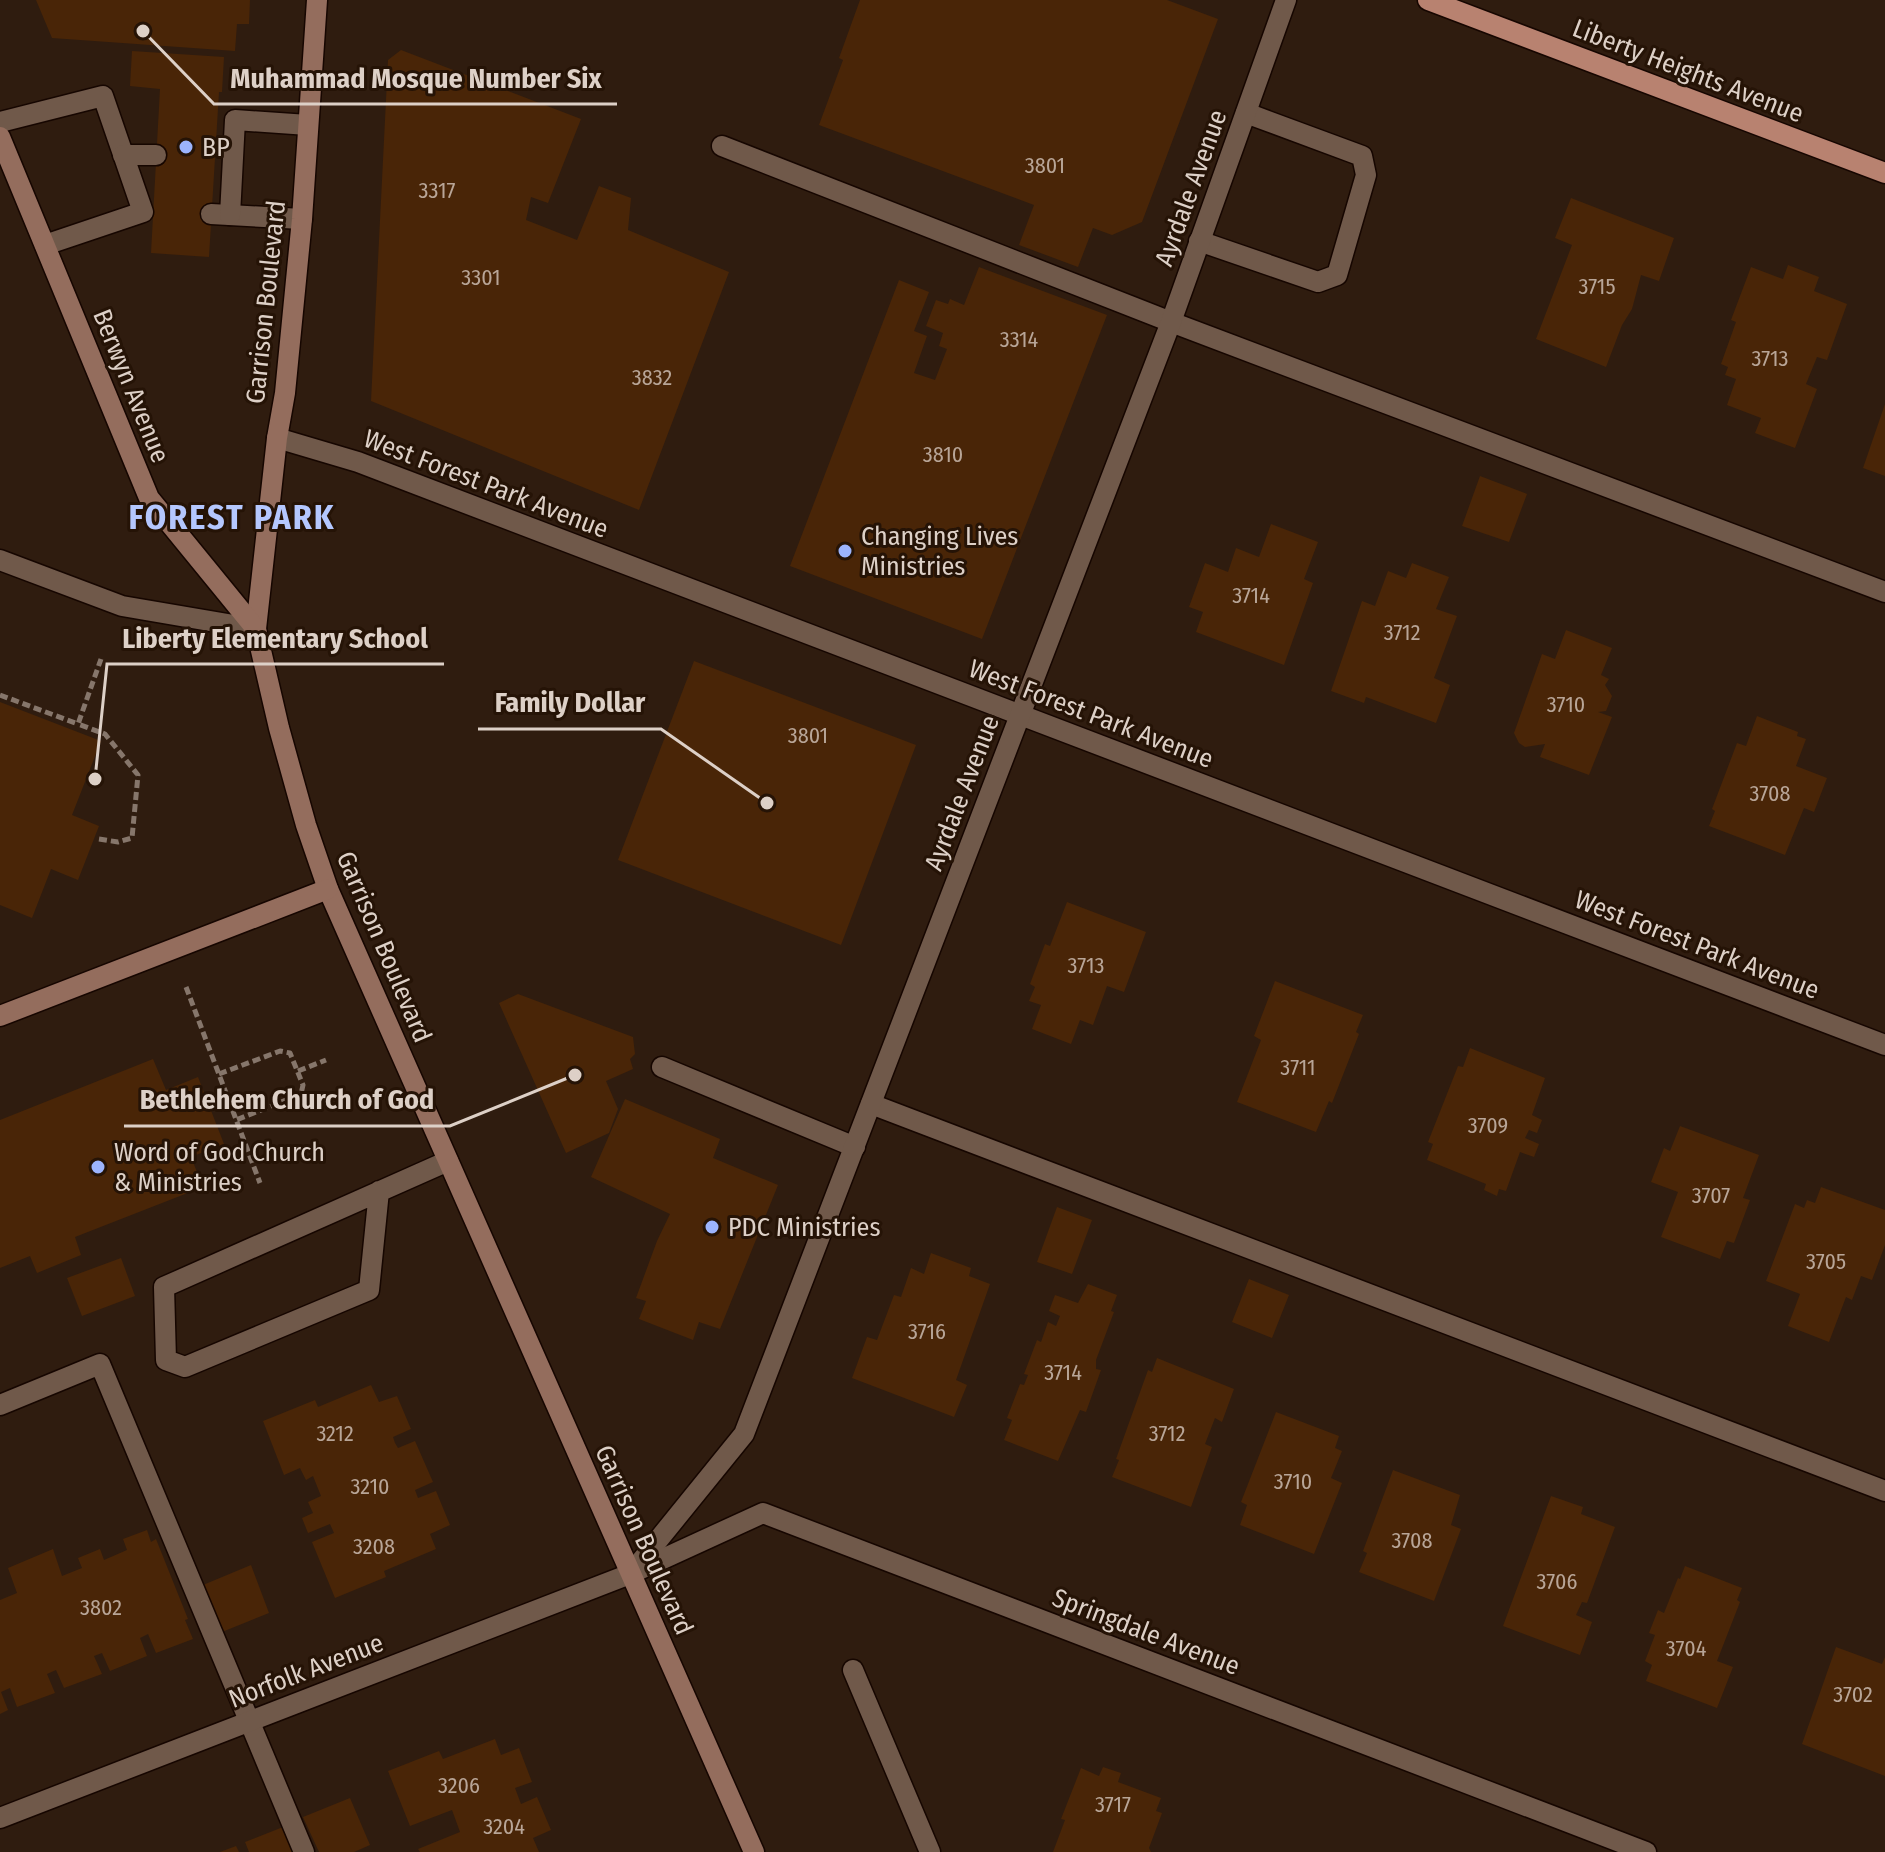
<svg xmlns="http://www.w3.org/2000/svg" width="1885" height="1852" font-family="'Fira Sans Condensed',sans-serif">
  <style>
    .building { fill: #492507 }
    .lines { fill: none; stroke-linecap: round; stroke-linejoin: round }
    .lane-casing { stroke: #160600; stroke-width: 23 }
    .street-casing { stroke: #160600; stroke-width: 23 }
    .secondary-casing { stroke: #160600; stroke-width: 23 }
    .primary-casing { stroke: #160600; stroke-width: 23 }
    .path { stroke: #86766b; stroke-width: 5; stroke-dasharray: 8 4; stroke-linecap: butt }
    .lane { stroke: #70594a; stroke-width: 20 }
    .street { stroke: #70594a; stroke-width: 20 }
    .secondary { stroke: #946d5d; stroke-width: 20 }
    .primary { stroke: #b88270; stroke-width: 20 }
    .poi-dot { fill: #9cb4fd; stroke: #251306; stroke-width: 3 }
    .labels { text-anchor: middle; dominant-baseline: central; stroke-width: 6; stroke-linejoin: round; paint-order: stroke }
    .number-label { font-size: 22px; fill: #b8a597 }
    .street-label { font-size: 26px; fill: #ddd0c7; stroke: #251306 }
    .poi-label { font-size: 26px; fill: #ddd0c7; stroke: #251306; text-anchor: start }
    .district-label { font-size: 34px; font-weight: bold; letter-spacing: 2px; fill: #b4c7fe; stroke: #251306 }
    .leader { fill: none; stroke: #ddd0c7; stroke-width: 3 }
    .callout-dot { fill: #ddd0c7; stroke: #251306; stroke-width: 3 }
    .callout-label { font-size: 28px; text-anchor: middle; font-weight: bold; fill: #ddd0c7; stroke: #251306; stroke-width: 6; stroke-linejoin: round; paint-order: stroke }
  </style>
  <rect width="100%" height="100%" fill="#2f1c0f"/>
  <!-- building -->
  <g class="building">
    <path d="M36,0h214l-1,24h-12l-2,27 -183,-13z"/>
    <path d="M860,0h307l51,19 -76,203 -30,13 -19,-7 -15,39 -59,-22 15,-40 -215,-80 24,-65 -4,-2z"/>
    <path d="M401,50l180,69 -33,84 -17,-6 -5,23 51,20 22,-54 32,12 -3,32 101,42 -90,238 -268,-109 17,-341z"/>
    <path d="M132,51l92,6 -2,35h-3l-10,165 -58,-4 9,-164 -30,-3z"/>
    <path d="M1571,198l103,40 -15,43 -18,-6 -9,34 -10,16 -16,42 -70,-28 36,-94 -17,-7z"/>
    <path d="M1788,265l31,12 -5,14 33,13 -20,56 -10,-3 -11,27 11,5 -22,59 -40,-15 6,-15 -34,-13 9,-26 -11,-4 3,-8 -7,-3 15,-42 -5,-2 20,-53 32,12z"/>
    <path d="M979,267l128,48 -125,324 -192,-73 109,-286 30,12 -15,39 13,5 -13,37 21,7 12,-31 -8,-3 4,-13 -17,-7 10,-26 12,4 2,-5 14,6z"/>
    <path d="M1885,404v72l-22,-8z"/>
    <path d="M1480,476l47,18 -18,48 -47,-16z"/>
    <path d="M1271,524l47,18 -14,37 9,4 -29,82 -88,-33 7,-20 -14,-5 16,-44 23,9 8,-24 23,9z"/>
    <path d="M1412,563l37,14 -13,32 21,7 -23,62 16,7 -14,38 -70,-26 -2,6 -33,-12 31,-90 13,5 13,-35 18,7z"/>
    <path d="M1566,630l46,18 -11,27 8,4 -4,6 7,11 -6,15 -8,1 14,5 -23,58 -49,-18 5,-13 -20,3 -6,-4 -5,-10 28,-79 13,5z"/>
    <path d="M694,661l222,84 -75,200 -223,-85z"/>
    <path d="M0,702l101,39 -29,74 27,11 -21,54 -27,-11 -19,49 -32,-13z"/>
    <path d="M1757,716l41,16 -1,4 9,3 -10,27 31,12 -13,34 -10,-4 -19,47 -76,-29 6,-15 -3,-2 25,-66 9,3z"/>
    <path d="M1067,902l79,30 -22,60 -17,-6 -14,39 -13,-5 -9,24 -39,-15 9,-24 -12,-4 6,-14 -5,-3 15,-40 5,2z"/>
    <path d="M1275,981l88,34 -7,17 3,2 -27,69 -3,-2 -13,31 -79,-30 24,-62 -7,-4z"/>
    <path d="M518,994l115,43 2,17 -5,5 3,10 -27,12 12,28 -9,24 -43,20 -67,-150z"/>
    <path d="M1470,1048l75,30 -13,37 10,5 -5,13 -8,-3 -4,8 14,6 -5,13 -14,-5 -14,39 -7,-2 -2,7 -13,-6 2,-6 -59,-24 6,-16 -5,-2 30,-76 5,1z"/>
    <path d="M153,1059l13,31 32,-13 26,67 -33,13 12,30 -128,50 6,18 -44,18 -7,-17 -30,12v-148z"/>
    <path d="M625,1099l95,40 -7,19 65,27 -58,144 -21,-7 -6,18 -54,-21 7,-18 -10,-3 21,-57 13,-27 -79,-37z"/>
    <path d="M1680,1126l79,29 -16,43 7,2 -16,43 -7,-2 -7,18 -59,-22 17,-45 -27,-10 13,-34 6,3z"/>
    <path d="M1821,1187l64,23v35l-13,35 -11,-4 -9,24 -6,-3 -17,45 -41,-16 12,-32 -34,-13 29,-77 9,4 3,-8 8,3z"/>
    <path d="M1057,1207l35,13 -20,54 -35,-12z"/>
    <path d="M931,1253l40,15 -2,8 21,8 -34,96 11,5 -13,32 -102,-39 15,-41 10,3 17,-45 7,2 10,-29 13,6z"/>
    <path d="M121,1258l14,38 -53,20 -15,-38z"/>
    <path d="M1249,1279l40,16 -17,43 -40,-16z"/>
    <path d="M1088,1284l29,11 -6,16 3,1 -18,48v9l5,1 -15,42 -6,-2 -22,51 -54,-21 8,-20 -5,-2 13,-34 4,1 4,-10 -4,-1 13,-34 4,2 7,-20 8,4 4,-10 -11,-5 6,-16 23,8z"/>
    <path d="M1157,1358l77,31 -12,33 -7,-4 -10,26 7,3 -21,60 -79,-30 7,-17 -3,-1 32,-89 4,2z"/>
    <path d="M371,1385l8,17 18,-6 14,33 -18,8 2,6 3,5 17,-7 18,41 -18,8 3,8 18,-7 14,34 -20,9 6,15 -52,22 2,6 -51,21 -23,-56 22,-9 -4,-9 -22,9 -6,-15 11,-5 -5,-11 13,-6 -8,-20 -7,4 -6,-12 -16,7 -21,-54 52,-21 3,7z"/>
    <path d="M1276,1412l63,24 -4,12 7,3 -11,27 11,5 -28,71 -74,-29 7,-20 -6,-3z"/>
    <path d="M1393,1470l67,25 -9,30 10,4 -27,72 -75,-29 8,-19 -4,-2z"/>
    <path d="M1551,1496l32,11 -2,7 34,13 -28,76 -5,-1 -6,13 16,7 -12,33 -77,-29z"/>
    <path d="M147,1530l4,12 5,-3 32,80 -3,1 8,19 -37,14 -8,-19 -8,4 7,18 -37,15 -8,-18 -8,3 8,18 -38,14 -8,-18 -9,4 8,19 -38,14 -7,-19 -9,4 7,18 -8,4v-114l17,-7 -9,-25 45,-19 9,27 20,-8 -4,-10 22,-9 4,11 23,-10 -4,-11z"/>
    <path d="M251,1565l18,48 -47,19 -19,-47z"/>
    <path d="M1685,1566l57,22 -5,12 3,2 -23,59 16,6 -16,41 -71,-27 6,-16 -7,-4 10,-26 -6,-2 9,-23 6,3 14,-35 2,1z"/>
    <path d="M1836,1647l46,17 3,-7v119l-83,-32z"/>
    <path d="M495,1739l6,16 18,-7 13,34 -17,6 6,16 16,-7 14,33 -18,8 6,14h-119l-2,-3 42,-17 -8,-22 -42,16 -22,-55 51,-20 4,8z"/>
    <path d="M1103,1767l18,6 -3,9 43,16 -5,13 6,2 -13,35 2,4h-98l12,-32 -4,-1 20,-51 18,8z"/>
    <path d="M350,1798l20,47 -16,7h-35l-16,-35z"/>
    <path d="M283,1827l10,25h-44l-4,-10z"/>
    <path d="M236,1846l3,6h-19z"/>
  </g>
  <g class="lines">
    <!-- lane casing -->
    <g class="lane-casing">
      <g id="lane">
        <path d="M0,122l103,-26 40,116 -98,33"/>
        <path d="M722,146l449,176 714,270"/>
        <path d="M123,155h33"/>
        <path d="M211,214l91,5"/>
        <path d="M230,215l5,-95 73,5"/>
        <path d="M1199,241l119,41 19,-7 29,-100 -4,-19 -116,-43"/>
        <path d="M662,1067l193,80"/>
        <path d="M871,1104l1014,387"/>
        <path d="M379,1191l-10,99 -184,77 -19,-7 -2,-73 284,-126"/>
        <path d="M0,1405l100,-41 204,488"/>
        <path d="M853,1670l77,182"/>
      </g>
    </g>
    <!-- street casing -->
    <g class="street-casing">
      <g id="street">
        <path d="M277,438l81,24 1527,583"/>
        <path d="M0,560l122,46 134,23"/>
        <path d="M633,1571l111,-137 427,-1112 115,-322"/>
        <path d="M0,1818l630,-244 133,-61 883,339"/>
      </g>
    </g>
    <!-- secondary casing -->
    <g class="secondary-casing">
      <g id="secondary">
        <path d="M317,0l-15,219 -17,174 -8,45 -21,191 23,99 27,97 22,64 426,963"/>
        <path d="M0,137l149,361 107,131"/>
        <path d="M0,1016l328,-127"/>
      </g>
    </g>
    <!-- primary casing -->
    <g class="primary-casing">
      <path id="primary" d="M1428,0l457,173"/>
    </g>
    <!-- path -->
    <g class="path">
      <path d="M0,695l78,29"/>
      <path d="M99,839l19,3 14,-4 6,-63 -33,-41 -27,-10 23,-65"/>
      <path d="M186,987l74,196"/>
      <path d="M298,1071l28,-11"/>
      <path d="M219,1074l61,-23 10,2 13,32 -2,9 -65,26"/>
    </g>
    <!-- lane -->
    <use href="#lane" class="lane"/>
    <!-- street -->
    <use href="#street" class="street"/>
    <!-- secondary -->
    <use href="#secondary" class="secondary"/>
    <!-- primary -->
    <use href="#primary" class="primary"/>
  </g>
  <!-- markers -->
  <g class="poi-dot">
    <circle cx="186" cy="147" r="8"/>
    <circle cx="845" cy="551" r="8"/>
    <circle cx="98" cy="1167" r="8"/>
    <circle cx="712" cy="1227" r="8"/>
  </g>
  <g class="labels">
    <!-- number labels -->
    <g class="number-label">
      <text x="1045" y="165">3801</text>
      <text x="437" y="190">3317</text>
      <text x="481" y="277">3301</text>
      <text x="1597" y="286">3715</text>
      <text x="1019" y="339">3314</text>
      <text x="1770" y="358">3713</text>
      <text x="652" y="377">3832</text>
      <text x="943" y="454">3810</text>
      <text x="1251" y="595">3714</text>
      <text x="1402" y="632">3712</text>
      <text x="1566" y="704">3710</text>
      <text x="808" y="735">3801</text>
      <text x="1770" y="793">3708</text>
      <text x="1086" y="965">3713</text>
      <text x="1298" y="1067">3711</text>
      <text x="1488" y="1125">3709</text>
      <text x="1711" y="1195">3707</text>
      <text x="1826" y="1261">3705</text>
      <text x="927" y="1331">3716</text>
      <text x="1063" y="1372">3714</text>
      <text x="335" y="1433">3212</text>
      <text x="1167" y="1433">3712</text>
      <text x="1293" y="1481">3710</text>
      <text x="370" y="1486">3210</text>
      <text x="1412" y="1540">3708</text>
      <text x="374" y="1546">3208</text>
      <text x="1557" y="1581">3706</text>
      <text x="101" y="1607">3802</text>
      <text x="1686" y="1648">3704</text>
      <text x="1853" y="1694">3702</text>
      <text x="459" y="1785">3206</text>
      <text x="1113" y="1804">3717</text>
      <text x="504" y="1826">3204</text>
    </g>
    <!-- street labels -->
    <g class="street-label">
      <text transform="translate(1688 71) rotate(21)">Liberty Heights Avenue</text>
      <text transform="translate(1191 188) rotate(-70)">Ayrdale Avenue</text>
      <text transform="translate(266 302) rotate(-84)">Garrison Boulevard</text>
      <text transform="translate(131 386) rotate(68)">Berwyn Avenue</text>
      <text transform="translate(486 484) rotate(21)">West Forest Park Avenue</text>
      <text transform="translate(1091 714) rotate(21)">West Forest Park Avenue</text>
      <text transform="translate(962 793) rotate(-69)">Ayrdale Avenue</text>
      <text transform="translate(1697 945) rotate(21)">West Forest Park Avenue</text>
      <text transform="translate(384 947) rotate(67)">Garrison Boulevard</text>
      <text transform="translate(644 1540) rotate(66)">Garrison Boulevard</text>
      <text transform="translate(1146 1632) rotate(21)">Springdale Avenue</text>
      <text transform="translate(306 1671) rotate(-21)">Norfolk Avenue</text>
    </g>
    <!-- poi labels -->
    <g class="poi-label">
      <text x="202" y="147">BP</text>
      <text x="861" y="536">Changing Lives<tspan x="861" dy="30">Ministries</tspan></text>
      <text x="114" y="1152">Word of God Church<tspan x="114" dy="30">&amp; Ministries</tspan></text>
      <text x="728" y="1227">PDC Ministries</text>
    </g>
    <!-- district labels -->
    <g class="district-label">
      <text x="232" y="517">FOREST PARK</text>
    </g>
  </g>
  <!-- callouts -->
  <path class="leader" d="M143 31L214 104H617M95 779L107 664H444M767 803L661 729H478M575 1075L450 1126H124"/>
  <g class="callout-dot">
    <circle cx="143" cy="31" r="8"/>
    <circle cx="95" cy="779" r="8"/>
    <circle cx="767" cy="803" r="8"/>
    <circle cx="575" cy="1075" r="8"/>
  </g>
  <g class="callout-label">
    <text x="416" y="88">Muhammad Mosque Number Six</text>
    <text x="275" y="648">Liberty Elementary School</text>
    <text x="570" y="712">Family Dollar</text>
    <text x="287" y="1109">Bethlehem Church of God</text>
  </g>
</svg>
